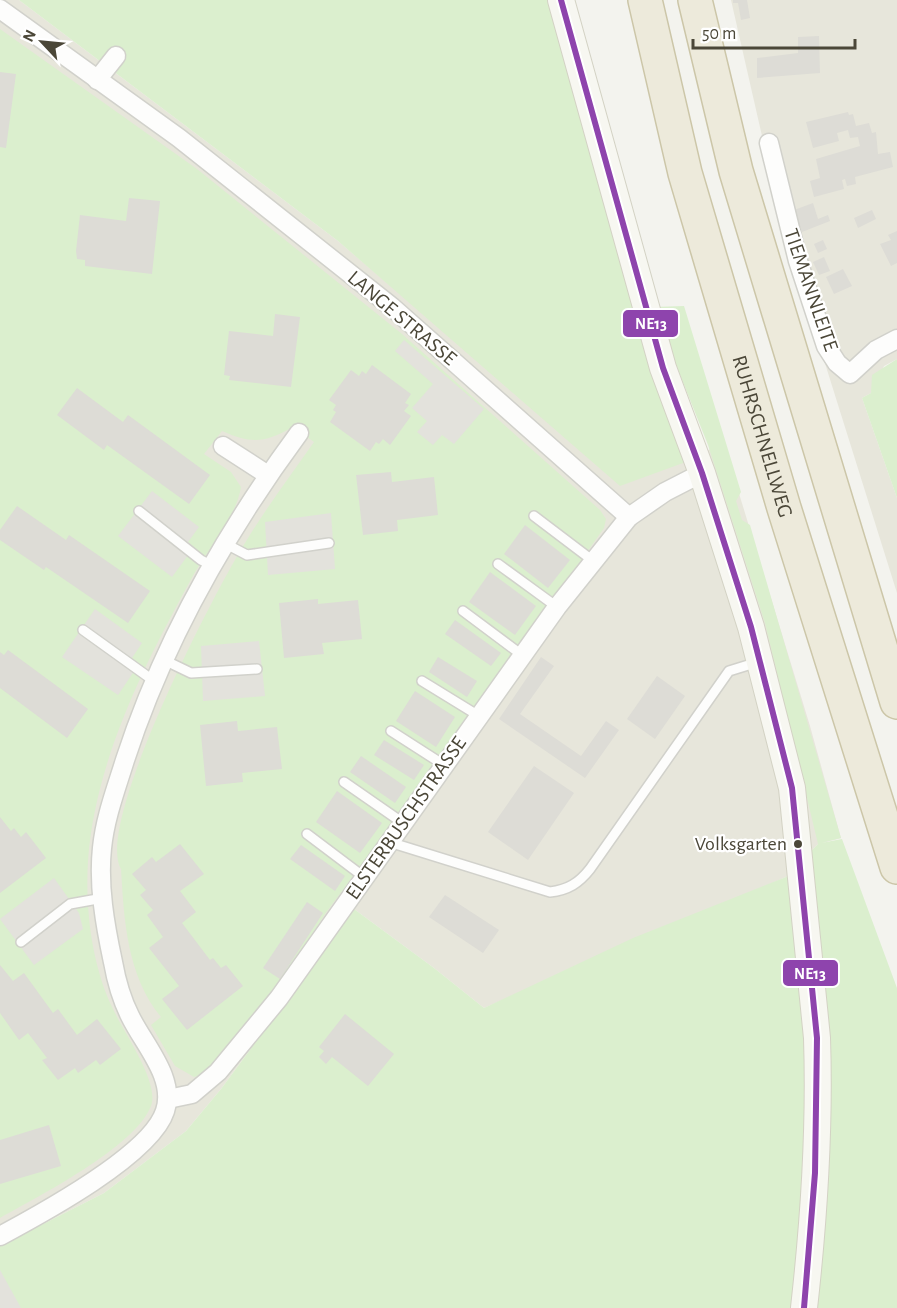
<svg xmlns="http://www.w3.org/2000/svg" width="897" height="1308" font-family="'Alegreya Sans',sans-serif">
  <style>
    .residential { fill: #e7e6db }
    .green { fill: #dbefce }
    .parking { fill: #e3e2dc }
    .building { fill: #dddcd6 }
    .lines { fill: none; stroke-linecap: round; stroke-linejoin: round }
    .lane-casing { stroke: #d1d1cb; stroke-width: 12 }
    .street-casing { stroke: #d1d1cb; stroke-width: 21 }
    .secondary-casing { stroke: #d3d2c4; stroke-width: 28 }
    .highway-casing { stroke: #ccc6a8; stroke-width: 36 }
    .lane { stroke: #fdfdfc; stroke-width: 9 }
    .street { stroke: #fdfdfc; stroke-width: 18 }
    .secondary { stroke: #f7f7f1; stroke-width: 26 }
    .highway { stroke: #edeadb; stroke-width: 33 }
    .bus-1-casing { stroke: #fff; stroke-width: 10 }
    .bus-1 { stroke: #8e44ad; stroke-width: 6 }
    .bus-dot { fill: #4b4738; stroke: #fff; stroke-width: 2 }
    .labels { text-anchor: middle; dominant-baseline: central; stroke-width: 4.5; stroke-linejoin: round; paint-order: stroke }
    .bus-label { font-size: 20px; fill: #4b4738; stroke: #fff; text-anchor: end }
    .street-label { font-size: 21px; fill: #4b4738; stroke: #fff }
    .line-badge { stroke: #fff; stroke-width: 2 }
    .badge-label { font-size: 16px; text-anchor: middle; font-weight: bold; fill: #fff }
  </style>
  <rect width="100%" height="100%" fill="#f3f3ee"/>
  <!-- residential -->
  <g class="residential">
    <path d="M0,0h19l319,241 62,53 294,165 29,-18 87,285 31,112 -23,6 -32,33 -302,131 -50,-40 -80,-59 -133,180 -35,42 -82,62 -104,53z"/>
    <path d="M731,0h166v359l-13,7 -13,27 -9,5 35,100v95l-95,-303 -32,-119z"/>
  </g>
  <!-- green -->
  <g class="green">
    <path d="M19,0h538l137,459 -74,27 -282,-245z"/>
    <path d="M0,29l197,140 205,165 198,176 6,9 -2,9 -144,204 -135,182 -53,82 -64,77 -14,4 -19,-11 -24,-41 10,-8c-34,-41 -37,-97 -40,-148 -27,-45 94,-278 124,-326 21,-35 46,-68 69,-101l-21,-15c-29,16 -41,17 -71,4l-18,23 27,18 10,15c-5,31 -31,59 -47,87 -48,87 -99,186 -106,287 -3,49 4,106 26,150 10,22 46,72 37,95 -16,41 -112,90 -151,112z"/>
    <path d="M684,306l57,186 -5,9 6,19 8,5 91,313 -20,5 21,-4 55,149v320h-897v-62l104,-53 82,-62 35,-42 133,-180 80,59 50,40 149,-70 153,-61 32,-33 -53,-221 -57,-178 -55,-138z"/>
    <path d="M897,359v139l-35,-100 9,-5 1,-18z"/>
  </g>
  <!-- parking -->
  <g class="parking">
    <path d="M404,340l80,69 -30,35 -12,-9 -9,10 -16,-13 10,-11 -15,-13 21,-24 -38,-33z"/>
    <path d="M152,491l47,36 -11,15 6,5 -22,30 -54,-41z"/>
    <path d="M331,513l4,56 -67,6 -3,-53z"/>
    <path d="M95,609l47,34 -10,15 7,6 -21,31 -56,-38z"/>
    <path d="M259,641l6,55 -62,5 -2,-55z"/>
    <path d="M54,878l25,35 4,16 -49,36 -34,-46z"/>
    <path d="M0,1270l21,38h-21z"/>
  </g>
  <!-- building -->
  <g class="building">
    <path d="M733,0h14l3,18 -9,2 -3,-17h-5z"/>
    <path d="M819,36l1,37 -63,5v-20l41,-5v-16z"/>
    <path d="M0,72l16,2 -10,74 -6,-1z"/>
    <path d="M848,112l1,3 4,-1 3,12 13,-3 3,10 4,-1 2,22 12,-2 3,15 -38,10 1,7 -9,2 -2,-7 -3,1 2,9 -30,8 -4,-16 10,-3 -4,-19 44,-13 -2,-9 -8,1 -2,-8 -11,3 2,8 -26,7 -7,-26z"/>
    <path d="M129,198l31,3 -8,73 -67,-8v-6l-8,-1 -1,-8 4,-36 46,6z"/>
    <path d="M813,203l5,16 10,-4 2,6 -28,11 -8,-22z"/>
    <path d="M872,210l4,9 -18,9 -4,-10z"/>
    <path d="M897,231v32l-6,3 -11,-22 11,-4 -3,-5z"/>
    <path d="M823,240l4,9 -9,4 -4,-9z"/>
    <path d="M824,257l6,14 -11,4 -6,-13z"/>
    <path d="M843,269l9,17 -18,8 -8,-17z"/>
    <path d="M275,314l25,3 -9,70 -62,-7 1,-4 -6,-1 5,-44 44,5z"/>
    <path d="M372,365l39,29 -6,9 4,2 -5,6 7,5 -21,29 -7,-6 -4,5 -3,-2 -6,9 -40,-29 6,-10 -3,-2 3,-5 -7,-5 22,-30 8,6 3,-5 4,3z"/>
    <path d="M77,388l46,34 5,-7 82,60 -21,29 -82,-59 -3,5 -47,-35z"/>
    <path d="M391,472l1,10 42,-5 4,38 -41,5 1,11 -35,4 -7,-60z"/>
    <path d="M17,506l49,34 3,-5 81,56 -22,32 -82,-56 -2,3 -44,-30v-10z"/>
    <path d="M525,525l45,35 -22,28 -44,-34z"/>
    <path d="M490,572l46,34 -21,29 -46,-33z"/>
    <path d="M318,599v5l40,-4 4,39 -40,4 2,11 -40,4 -5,-55z"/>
    <path d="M455,620l46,33 -10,13 -46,-32z"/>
    <path d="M8,650l80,59 -21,29 -67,-50v-36l4,3z"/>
    <path d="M438,657l39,24 -10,16 -38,-25z"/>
    <path d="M541,657l13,9 -34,48 61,42 25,-35 13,9 -34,48 -86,-59z"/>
    <path d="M657,676l28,20 -30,43 -28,-20z"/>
    <path d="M415,691l40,26 -19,30 -40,-26z"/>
    <path d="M237,721l1,10 39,-4 5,42 -40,4 1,9 -37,4 -6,-61z"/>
    <path d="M384,740l40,25 -10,15 -40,-25z"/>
    <path d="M361,756l45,31 -11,16 -45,-31z"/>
    <path d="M534,766l40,27 -46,67 -40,-28z"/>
    <path d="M337,791l45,32 -22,30 -44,-31z"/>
    <path d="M0,817l11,14 3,-3 7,9 5,-5 20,26 -46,35z"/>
    <path d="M180,844l24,30 -24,17 16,21 -14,11 28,37 3,-2 8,10 5,-3 17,21 -56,44 -25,-31 17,-13 -30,-38 14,-11 -16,-22 6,-5 -13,-15 6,-5 -14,-16 20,-17 4,5z"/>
    <path d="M301,845l44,31 -10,15 -45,-32z"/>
    <path d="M445,895l54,35 -16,23 -54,-36z"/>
    <path d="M307,902l16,11 -43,66 -17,-11z"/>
    <path d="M0,965l13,16 11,-8 29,40 5,-4 19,26 20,-16 24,30 -21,16 -4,-5 -18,13 -3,-5 -17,12 -16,-20 5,-2 -19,-25 -9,7 -19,-27z"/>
    <path d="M345,1014l49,40 -26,32 -36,-29 -6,7 -7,-7 5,-6 -5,-4z"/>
    <path d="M49,1125l12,41 -61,18v-44z"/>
  </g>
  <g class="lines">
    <!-- lane casing -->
    <g class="lane-casing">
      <g id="lane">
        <path d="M139,511l62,49 12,6"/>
        <path d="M534,516l58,44"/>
        <path d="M226,544l21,11 82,-12"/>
        <path d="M498,564l59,43"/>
        <path d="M463,611l59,44"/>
        <path d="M83,630l71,51"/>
        <path d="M164,660l27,13 66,-4"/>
        <path d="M422,681l57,35"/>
        <path d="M391,731l53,34"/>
        <path d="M344,782l59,41"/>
        <path d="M307,834l57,43"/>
        <path d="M389,842l161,50c18,-2 29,-9 40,-23l139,-198 29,-9"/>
        <path d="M21,942l49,-38 33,-6"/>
      </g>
    </g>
    <!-- street casing -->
    <g class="street-casing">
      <g id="street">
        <path d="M0,9l179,129 213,169 237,210"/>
        <path d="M97,80l19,-24"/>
        <path d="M769,143l29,118 28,85 11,17 13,11 26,-24 21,-11"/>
        <path d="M223,446l45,29"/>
        <path d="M168,1099l24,-5 26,-22 61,-74 278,-391 72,-90 36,-25 37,-19"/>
        <path d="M0,1236c41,-22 151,-81 165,-125 11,-33 -21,-66 -35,-95 -8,-16 -14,-37 -17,-54 -8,-37 -15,-77 -11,-114 3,-30 14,-59 23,-88 38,-117 101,-228 174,-327"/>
      </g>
    </g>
    <!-- secondary casing -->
    <g class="secondary-casing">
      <path id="secondary" d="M561,0l102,368 39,105 49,154 41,161 25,250c3,90 -3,181 -13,270"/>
    </g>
    <!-- highway casing -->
    <g class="highway-casing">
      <g id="highway">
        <path id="s1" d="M645,0l40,173 99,335 113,359"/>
        <path d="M695,0l41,171 161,531"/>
      </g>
    </g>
    <!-- lane -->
    <use href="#lane" class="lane"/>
    <!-- street -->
    <use href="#street" class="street"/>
    <!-- secondary -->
    <use href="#secondary" class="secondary"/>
    <!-- highway -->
    <use href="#highway" class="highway"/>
    <!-- bus-1 casing -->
    <g class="bus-1-casing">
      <path id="bus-1" d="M561,0l102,368 39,105 49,154 41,161 25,250 -2,135 -11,135"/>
    </g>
    <!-- bus-1 -->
    <use href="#bus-1" class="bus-1"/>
  </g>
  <!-- markers -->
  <circle class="bus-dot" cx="798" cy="844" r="5"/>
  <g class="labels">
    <!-- bus labels -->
    <g class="bus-label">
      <text x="787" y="844">Volksgarten</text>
    </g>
    <!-- street labels -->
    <g class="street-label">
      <text transform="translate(811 290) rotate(71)">TIEMANNLEITE</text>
      <text transform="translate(402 318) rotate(40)">LANGE STRASSE</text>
      <text stroke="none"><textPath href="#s1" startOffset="452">RUHRSCHNELLWEG</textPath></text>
      <text transform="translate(406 818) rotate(-55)">ELSTERBUSCHSTRASSE</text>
    </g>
  </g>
  <g class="line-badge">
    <rect x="622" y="309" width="57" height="29" rx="6" fill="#8e44ad"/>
    <rect x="782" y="959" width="57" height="28" rx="6" fill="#8e44ad"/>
  </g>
  <g class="badge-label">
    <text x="651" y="329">NE13</text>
    <text x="810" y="979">NE13</text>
  </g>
  <!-- north arrow -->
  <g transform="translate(42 42) rotate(296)" stroke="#ffffff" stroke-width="4.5" paint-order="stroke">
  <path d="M0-4.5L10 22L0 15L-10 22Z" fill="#4b4738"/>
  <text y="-9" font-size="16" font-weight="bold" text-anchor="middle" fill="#4b4738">N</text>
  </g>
  <!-- scale -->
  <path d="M693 39v9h162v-9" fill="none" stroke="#4b4738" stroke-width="3"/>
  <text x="702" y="39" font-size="18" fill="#4b4738" stroke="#ffffff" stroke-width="4.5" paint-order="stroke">50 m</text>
</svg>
